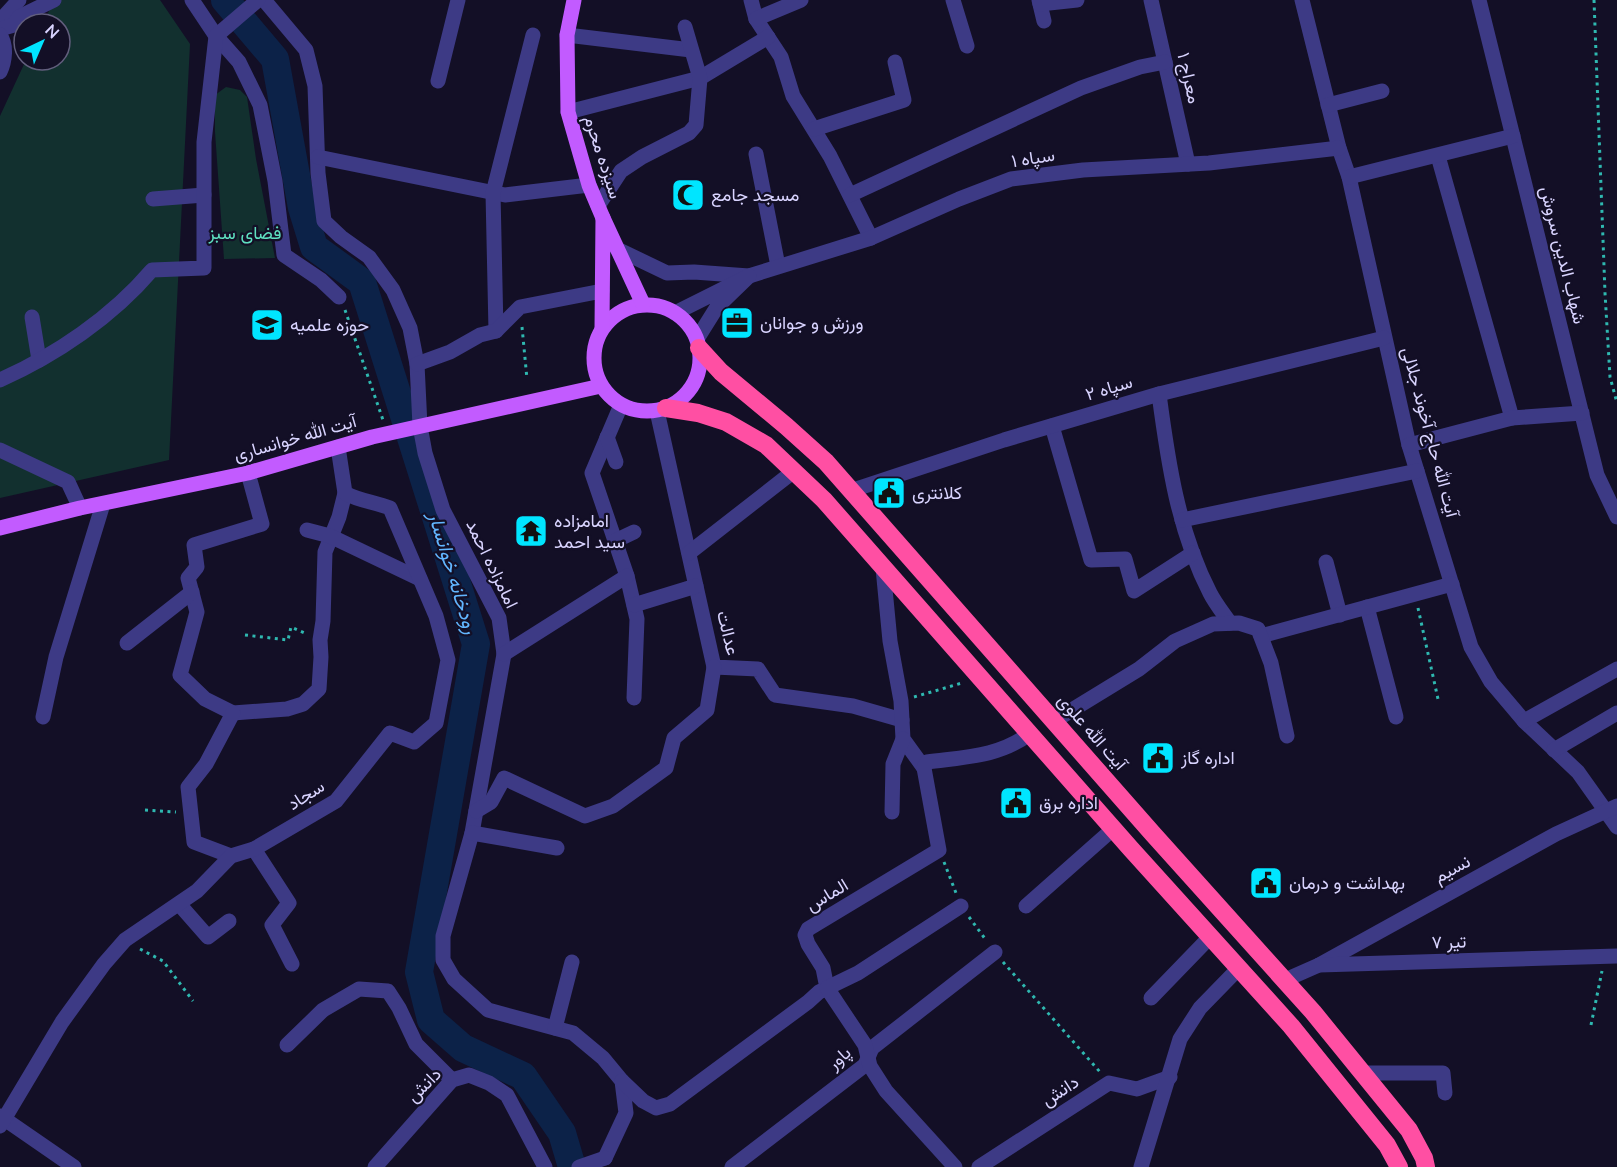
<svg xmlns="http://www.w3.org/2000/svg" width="1617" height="1167" font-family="'Nunito Sans',Vazirmatn,sans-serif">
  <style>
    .green { fill: #12302f }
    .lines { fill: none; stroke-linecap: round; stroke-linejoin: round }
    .river { stroke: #0c2248; stroke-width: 28 }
    .path { stroke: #2fb8b0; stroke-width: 3; stroke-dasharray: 3 4.5; stroke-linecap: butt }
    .minor { stroke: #3d3a85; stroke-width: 15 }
    .major { stroke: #c25bff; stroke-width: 15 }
    .highway { stroke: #ff4fa3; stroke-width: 18 }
    .labels { text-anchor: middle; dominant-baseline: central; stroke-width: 4.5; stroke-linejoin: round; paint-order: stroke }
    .street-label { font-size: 18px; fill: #d9d4ff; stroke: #130f26 }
    .poi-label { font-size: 18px; fill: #d9d4ff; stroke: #130f26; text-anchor: start }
    .park-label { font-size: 18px; fill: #5fe0c0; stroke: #130f26 }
    .water-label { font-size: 20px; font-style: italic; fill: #62b6ff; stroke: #130f26 }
  </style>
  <rect width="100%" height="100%" fill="#130f26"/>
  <!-- green -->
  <g class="green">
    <path d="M54,0h106l30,44 -21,416 -169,38v-382l26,-56h34v-36h-17z"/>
    <path d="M226,87l14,3 7,7 9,62 19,99 -51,1 -9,-127v-37z"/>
  </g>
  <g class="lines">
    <!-- river -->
    <path class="river" d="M225,0l50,59 27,149 12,39 48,35 114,362 -57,328 12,48 32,28 60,28 39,57 10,34"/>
    <!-- path -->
    <g class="path">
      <path d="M1594,0l11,293 5,84 7,26"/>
      <path d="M345,310l38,110"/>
      <path d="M522,327l5,52"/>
      <path d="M1418,608l20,91"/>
      <path d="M245,635l43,5 3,-13 16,7"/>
      <path d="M914,697l48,-14"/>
      <path d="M145,810l31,2"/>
      <path d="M944,862l12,31"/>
      <path d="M969,917l17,23"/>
      <path d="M140,949l23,12 30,40"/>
      <path d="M1003,962l97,110"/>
      <path d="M1591,1025l11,-54"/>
    </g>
    <!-- minor -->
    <g class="minor">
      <path d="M192,0l24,36 23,26 21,43 15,76 9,74 37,25 18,17"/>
      <path d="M264,0l42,50 9,36 3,87 6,48 17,16 28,20 24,33 17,38 7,36 3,62 5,27 18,57 56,108 5,36 -32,179 -29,103v24l11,19 34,31 85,23 30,25 19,23 4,32 -21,45"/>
      <path d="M751,0l5,19 25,38 12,39 37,60 41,82"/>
      <path d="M953,0l14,46"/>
      <path d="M1039,0l5,21"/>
      <path d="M1151,0l37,164"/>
      <path d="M1302,0l37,148 10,29 60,268 62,202 20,35 33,39 54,51 39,55"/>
      <path d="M1479,0l118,475 20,42"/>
      <path d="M1040,4l37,-4"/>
      <path d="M756,19l45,-19"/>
      <path d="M0,21l19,-21"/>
      <path d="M0,29l14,-4 5,-8 35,-17"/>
      <path d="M0,35c7,10 5,26 0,37"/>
      <path d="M567,35l124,15"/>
      <path d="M438,81l20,-81"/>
      <path d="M1328,105l54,-14"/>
      <path d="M568,112l132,-34 68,-41"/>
      <path d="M814,129l90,-29 -9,-38"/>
      <path d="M756,154l22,112"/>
      <path d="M1438,156l74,262"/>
      <path d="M318,157l187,38 84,-10"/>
      <path d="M1349,177l164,-41"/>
      <path d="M850,195l231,-107 59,-21 25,-5"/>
      <path d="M153,199l51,-4"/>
      <path d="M598,206l23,-35 21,-14 47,-24 7,-8 4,-47 -15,-51"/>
      <path d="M617,249l50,24 27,-1 55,4 122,-38 88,-39 52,-20 72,-9 126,-7 130,-15"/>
      <path d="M675,313l74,-37 -32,31 -20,32"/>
      <path d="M32,317l7,43"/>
      <path d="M496,331l-3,-138 40,-158"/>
      <path d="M417,364l33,-12 30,-17 16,-4 24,-24 82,-16"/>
      <path d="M0,380c56,-25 112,-63 152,-110l52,-2v-126l12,-106 42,-36"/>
      <path d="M1159,394c9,68 19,137 51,199 5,10 13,20 20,30"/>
      <path d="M621,405l-29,68 35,103 10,43 -3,79"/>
      <path d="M657,411l57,256 44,2 17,26 78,11 49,14"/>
      <path d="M1052,426l39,134 34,-1 9,32 59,-38"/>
      <path d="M607,437l9,25"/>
      <path d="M1409,445l103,-27 70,-5"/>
      <path d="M0,450l68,32 12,26"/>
      <path d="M248,473l14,51 -68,21 3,22 -9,11 9,34 -17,63 25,24 28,14 54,-4 16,-5 16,-15 2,-32 -1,-17 3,-19 2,-69 14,-35 6,-24"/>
      <path d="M850,491l154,-51 155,-46 225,-56"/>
      <path d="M1182,520l235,-49"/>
      <path d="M307,530l23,6 90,43"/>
      <path d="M615,541l19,-9"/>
      <path d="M689,553l105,-82"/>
      <path d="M1326,562l14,53"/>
      <path d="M883,568l7,73 11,60 2,38 21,29"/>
      <path d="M634,605l62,-19"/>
      <path d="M1367,607l29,110"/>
      <path d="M1261,636l191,-52"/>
      <path d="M127,643l65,-51"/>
      <path d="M504,654l123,-78"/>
      <path d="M43,717l13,-60 47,-153"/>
      <path d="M1054,721l85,-52 36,-28 38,-17 26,-1 19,6 13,34 16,73"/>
      <path d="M1524,721l93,-52"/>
      <path d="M1554,750l63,-37"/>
      <path d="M476,811l15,-9 13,-24 81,38 28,-10 53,-38 8,-30 33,-28 7,-43"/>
      <path d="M892,812l1,-48 10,-25"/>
      <path d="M472,833l85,15"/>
      <path d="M254,849l35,54 -17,22 20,39"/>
      <path d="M231,856l-37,-14 -6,-55 18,-23 27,-51"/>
      <path d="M179,904l29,33 21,-16"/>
      <path d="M1026,906l87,-77"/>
      <path d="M1319,965l237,-131 61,-28"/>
      <path d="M1285,980l34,-15 298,-9"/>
      <path d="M1151,998l59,-61"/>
      <path d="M555,1028l17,-66"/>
      <path d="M287,1045l36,-35 36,-21 29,2 11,17 17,36 36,36"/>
      <path d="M1363,1073h80l2,20"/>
      <path d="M622,1081l21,20 13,7 14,-4 138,-102 11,-10 8,-4 -4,-20 -15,-24 -3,-9 3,-6 131,-79 -15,-82 3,-6c36,-5 72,-5 102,-28"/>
      <path d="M0,1116l74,51"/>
      <path d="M0,1126l62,-104 42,-58 21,-24 72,-49 34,-35 23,-7 82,-48 54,-68 24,9 22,-19 12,-63 -12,-44 -46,-108c-15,-6 -31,-7 -45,-15l-7,-46"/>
      <path d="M375,1167l77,-87 17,-5 20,8 18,12 38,72"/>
      <path d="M579,1167l26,-9"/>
      <path d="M732,1167l133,-102 7,-17 123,-96"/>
      <path d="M955,1167l-69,-76 -16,-25 -5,-21 -38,-57 31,-15 103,-67"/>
      <path d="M979,1167l130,-84 28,6 33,-12"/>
      <path d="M1141,1167l39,-128 20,-31 38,-39"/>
    </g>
    <!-- major -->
    <g class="major">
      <path d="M574,0l-7,35 1,77 21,73 14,33"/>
      <circle cx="647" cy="358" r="53"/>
      <path d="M602,328l1,-110 40,86"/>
      <path d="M0,528l80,-20 168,-35 124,-36 229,-51"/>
    </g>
    <!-- highway -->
    <g class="highway">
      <path d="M699,348l22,24 65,54 40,36 327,372 160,178 96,118 15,28 2,9"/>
      <path d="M666,408l32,5 28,9 40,23 58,55 307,349 160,177 96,119 12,22"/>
    </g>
  </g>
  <!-- icons -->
  <defs>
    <g id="mosque-square" transform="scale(1.725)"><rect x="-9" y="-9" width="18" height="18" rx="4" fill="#00e5ff" stroke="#130f26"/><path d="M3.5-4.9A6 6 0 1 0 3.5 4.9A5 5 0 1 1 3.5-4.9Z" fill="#111"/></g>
    <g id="office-square" transform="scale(1.725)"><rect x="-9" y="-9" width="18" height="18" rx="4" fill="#00e5ff" stroke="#130f26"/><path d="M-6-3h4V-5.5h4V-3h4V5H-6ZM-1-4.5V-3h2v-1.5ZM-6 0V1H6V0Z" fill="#111"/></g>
    <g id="university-square" transform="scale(1.725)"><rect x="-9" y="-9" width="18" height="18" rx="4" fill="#00e5ff" stroke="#130f26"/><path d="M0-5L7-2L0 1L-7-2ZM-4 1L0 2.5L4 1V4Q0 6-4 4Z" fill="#111"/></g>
    <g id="civic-square" transform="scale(1.725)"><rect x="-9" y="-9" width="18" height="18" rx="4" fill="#00e5ff" stroke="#130f26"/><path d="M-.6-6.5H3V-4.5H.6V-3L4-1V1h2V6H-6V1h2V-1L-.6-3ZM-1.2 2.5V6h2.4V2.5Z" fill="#111"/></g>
    <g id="temple-square" transform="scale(1.725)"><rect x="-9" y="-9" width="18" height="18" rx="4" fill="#00e5ff" stroke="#130f26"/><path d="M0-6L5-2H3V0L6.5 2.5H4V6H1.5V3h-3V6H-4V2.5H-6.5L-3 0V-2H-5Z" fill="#111"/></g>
  </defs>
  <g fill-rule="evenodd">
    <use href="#mosque-square" x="688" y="195"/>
    <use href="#office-square" x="737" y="323"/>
    <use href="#university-square" x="267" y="325"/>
    <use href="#civic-square" x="889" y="493"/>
    <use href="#temple-square" x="531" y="531"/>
    <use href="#civic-square" x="1158" y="758"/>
    <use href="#civic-square" x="1016" y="803"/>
    <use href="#civic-square" x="1266" y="883"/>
  </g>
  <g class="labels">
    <!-- street labels -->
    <g class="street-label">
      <text transform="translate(1189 78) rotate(77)">معراج ۱</text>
      <text transform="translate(603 157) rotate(72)">سیزده محرم</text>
      <text transform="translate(1033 158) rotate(-9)">سپاه ۱</text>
      <text transform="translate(1563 255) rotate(76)">شهاب الدین سروش</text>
      <text transform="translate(1109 388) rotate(-17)">سپاه ۲</text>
      <text transform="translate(1430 432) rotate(75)">آیت الله حاج آخوند جلالی</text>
      <text transform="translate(295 438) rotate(-16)">آیت الله خوانساری</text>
      <text transform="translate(492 564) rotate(64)">امامزاده احمد</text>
      <text transform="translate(728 633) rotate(76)">عدالت</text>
      <text transform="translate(1092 732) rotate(49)">آیت الله علوی</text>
      <text transform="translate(306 795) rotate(-33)">سجاد</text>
      <text transform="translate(1452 869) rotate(-29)">نسیم</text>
      <text transform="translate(827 895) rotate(-31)">الماس</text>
      <text transform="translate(1449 942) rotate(-2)">۷ تیر</text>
      <text transform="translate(839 1058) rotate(-42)">پاور</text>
      <text transform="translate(424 1085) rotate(-45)">دانش</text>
      <text transform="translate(1060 1091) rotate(-33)">دانش</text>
    </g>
    <!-- poi labels -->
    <g class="poi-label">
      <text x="711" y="195">مسجد جامع</text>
      <text x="760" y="323">ورزش و جوانان</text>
      <text x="290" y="325">حوزه علمیه</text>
      <text x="912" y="493">کلانتری</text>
      <text x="554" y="521">امامزاده<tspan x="554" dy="21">سید احمد</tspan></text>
      <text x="1181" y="758">اداره گاز</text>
      <text x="1039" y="803">اداره برق</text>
      <text x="1289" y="883">بهداشت و درمان</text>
    </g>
    <!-- park labels -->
    <g class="park-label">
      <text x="245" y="233">فضای سبز</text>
    </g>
    <!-- water labels -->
    <g class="water-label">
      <text transform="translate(453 573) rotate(73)">رودخانه خوانسار</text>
    </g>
  </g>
  <!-- north arrow -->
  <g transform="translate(42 42) rotate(44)"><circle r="28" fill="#130f26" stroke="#625e7d" stroke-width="1.5"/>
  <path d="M0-4.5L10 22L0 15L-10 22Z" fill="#00e5ff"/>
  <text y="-9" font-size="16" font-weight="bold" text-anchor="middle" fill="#d9d4ff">N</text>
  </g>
</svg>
